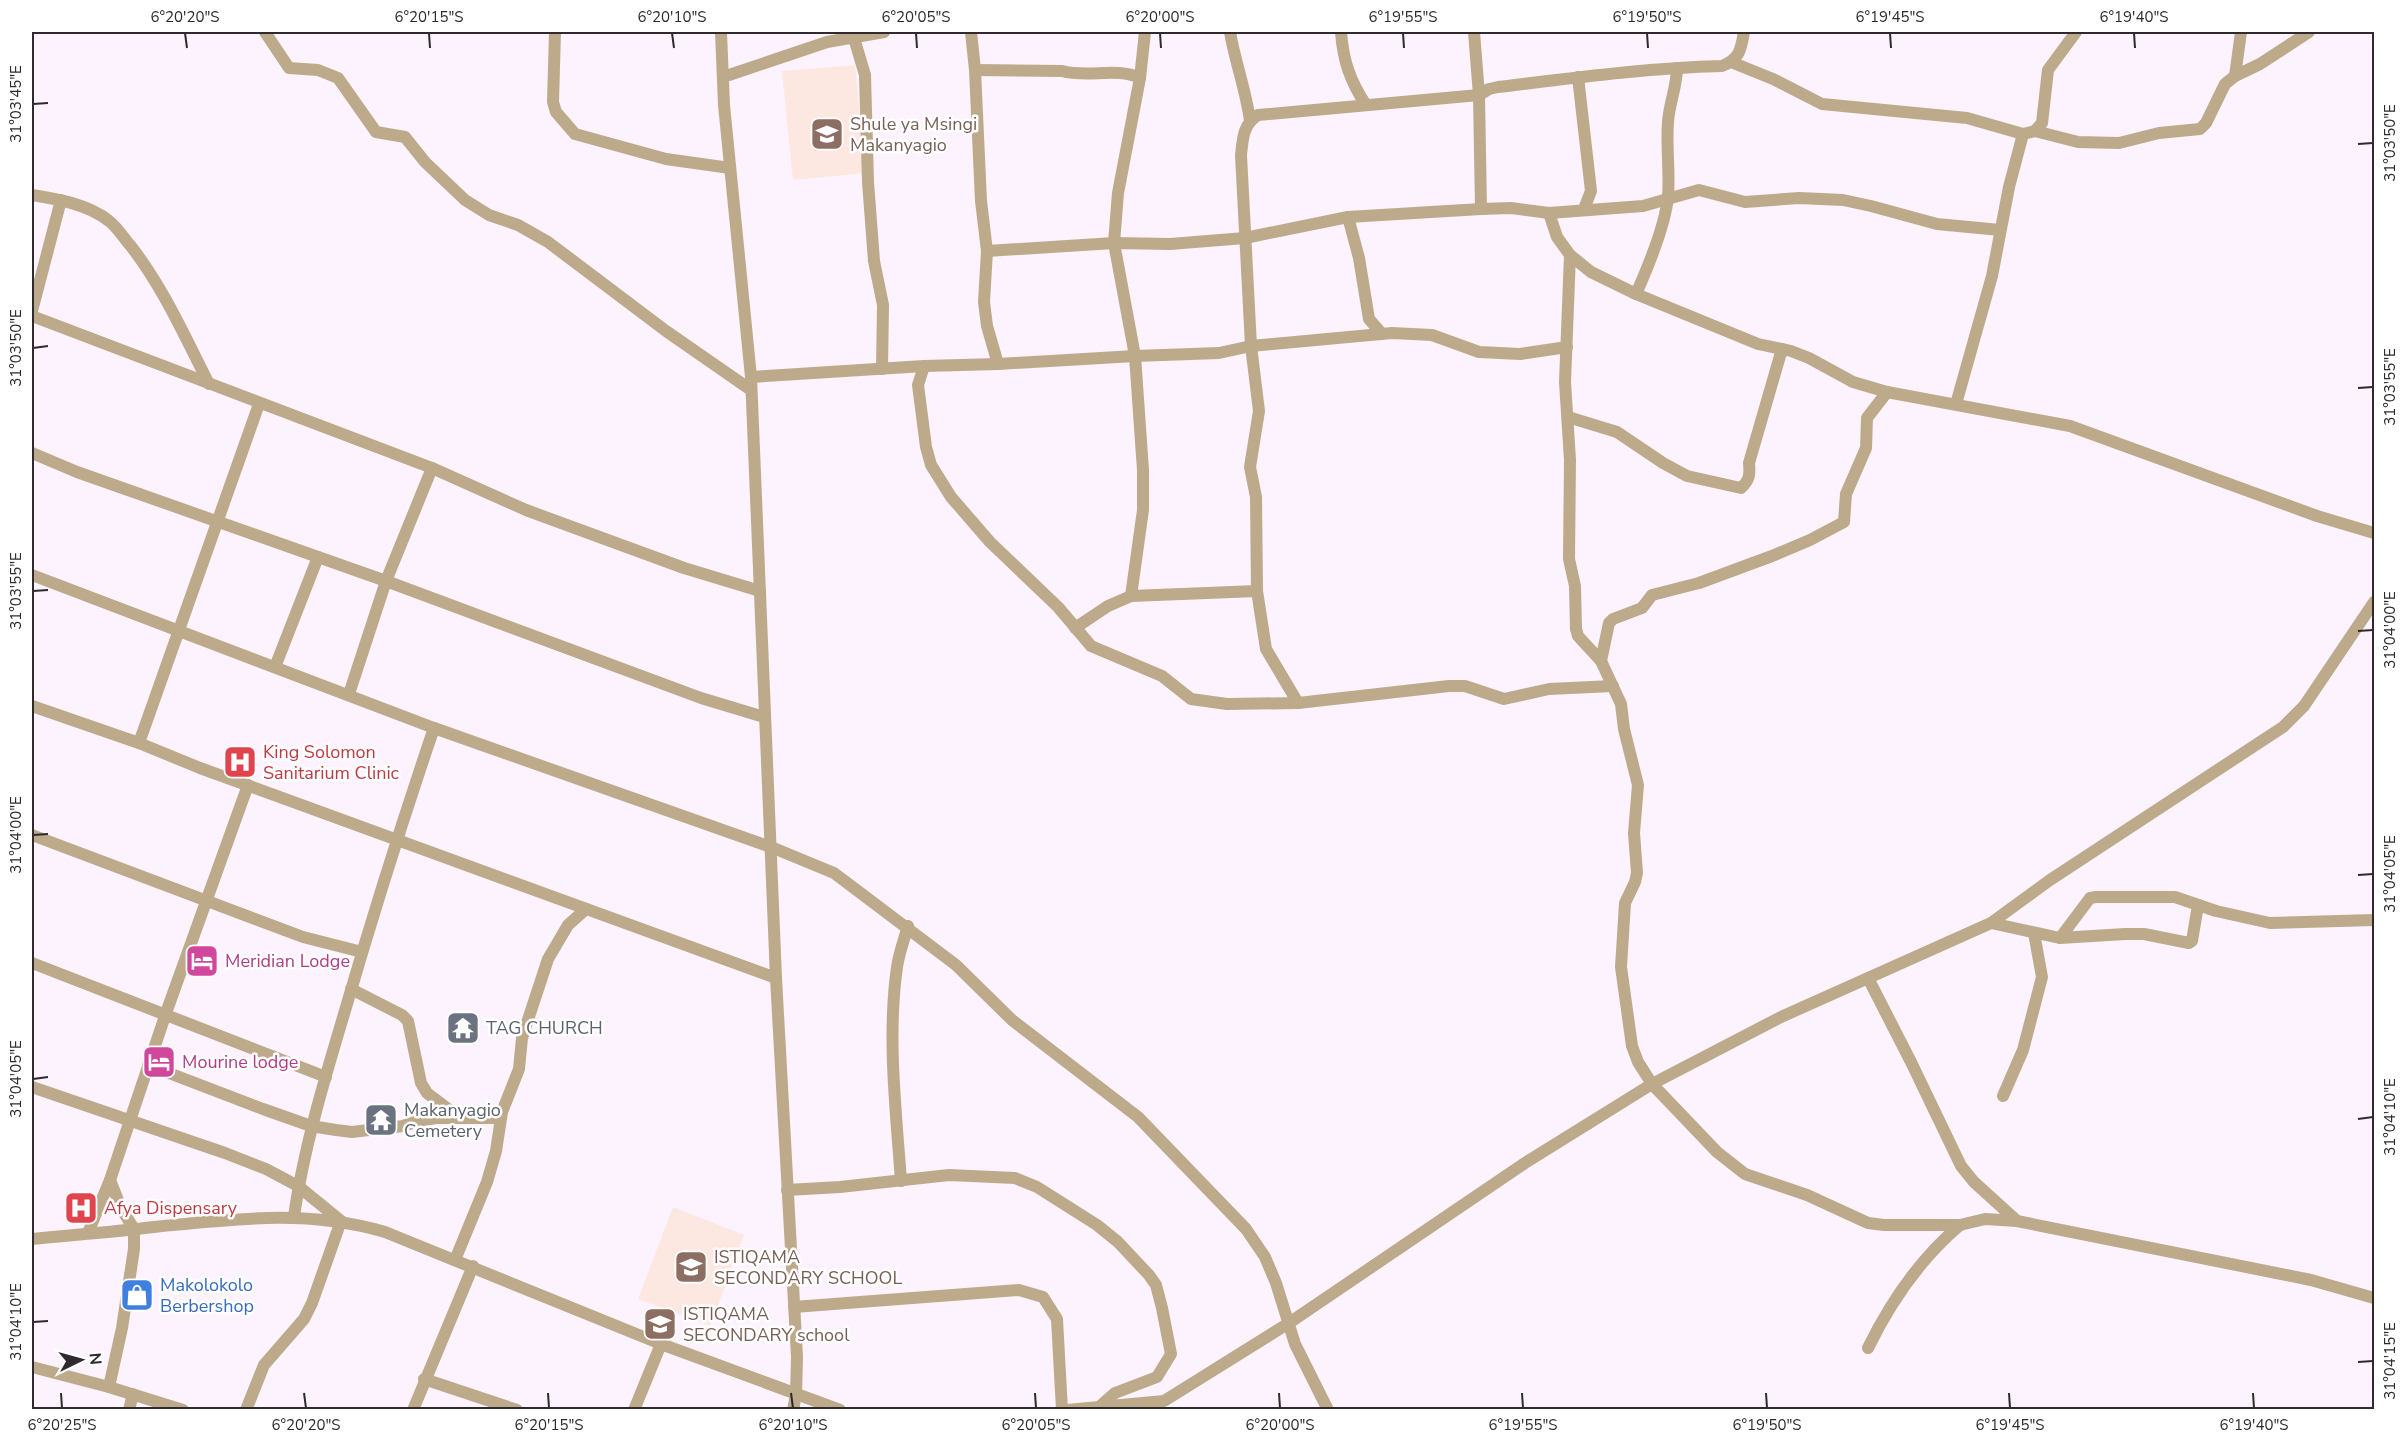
<svg xmlns="http://www.w3.org/2000/svg" width="2406" height="1441" font-family="'Nunito Sans',sans-serif">
  <style>
    .education { fill: #fce8e0 }
    .lines { fill: none; stroke-linecap: round; stroke-linejoin: round }
    .minor { stroke: #bdaa8b; stroke-width: 12 }
    .ticks { fill: none; stroke: #2e2a2e; stroke-width: 2 }
    .labels { text-anchor: middle; dominant-baseline: central; stroke-width: 5; stroke-linejoin: round; paint-order: stroke }
    .education-label { font-size: 18px; fill: #785e54; stroke: #fff; text-anchor: start }
    .health-label { font-size: 18px; fill: #be3a42; stroke: #fff; text-anchor: start }
    .hotel-label { font-size: 18px; fill: #b23c85; stroke: #fff; text-anchor: start }
    .worship-label { font-size: 18px; fill: #5b616d; stroke: #fff; text-anchor: start }
    .shop-label { font-size: 18px; fill: #366cbe; stroke: #fff; text-anchor: start }
    .neatline { fill: none; stroke: #2e2a2e; stroke-width: 2 }
    .ticks-label { font-size: 15px; text-anchor: middle; fill: #2e2a2e }
  </style>
  <rect width="100%" height="100%" fill="#fcf3fe"/>
  <!-- education -->
  <g class="education">
    <path d="M855,65l10,108 -72,7 -11,-109z"/>
    <path d="M673,1207l71,28 -34,91 -72,-27z"/>
  </g>
  <g class="lines">
    <!-- minor -->
    <g class="minor">
      <path d="M265,32l24,36 29,2 20,8 38,54 29,5 20,25 40,38 24,15 29,10 30,17 118,89 85,59"/>
      <path d="M555,32l-2,70 3,10 19,22 91,25 64,9"/>
      <path d="M721,32l3,73 27,272 25,601 21,379 -1,38 -3,15"/>
      <path d="M971,32l4,38 6,131 6,50 -3,51 3,24 11,38"/>
      <path d="M1230,32c5,30 16,58 20,89"/>
      <path d="M1341,32c2,28 9,49 25,73"/>
      <path d="M1474,32l5,63 2,114"/>
      <path d="M854,38l11,37 3,107 6,79 9,44 -1,64"/>
      <path d="M1731,62l42,17 49,25 145,14 56,16 12,-3 7,-8 6,-53 28,-38"/>
      <path d="M975,70l87,1c26,7 54,-4 78,7"/>
      <path d="M729,75l98,-33 57,-10"/>
      <path d="M2235,76l6,-44"/>
      <path d="M1578,77l13,114 -7,18"/>
      <path d="M2035,131l43,11 41,1 40,-10 41,-4 6,-6 19,-39 10,-8 25,-12 49,-32"/>
      <path d="M32,195c25,4 56,9 77,26 8,6 14,16 21,24 33,42 55,92 79,139"/>
      <path d="M1549,213l8,24 13,18 21,17 45,22 122,50 33,7 18,7 44,24 34,10 183,34 247,90 57,17"/>
      <path d="M1348,217l11,41 10,61 13,15"/>
      <path d="M987,251l127,-8 56,1 75,-6 103,-21 133,-8 30,-1 38,5 94,-7 56,-16 46,12 54,-4 44,2 28,6 66,18 63,6"/>
      <path d="M1570,255l-5,127 5,78 -1,99 6,27 1,43 2,7 23,25 20,43 3,25 14,56 -4,48 3,40 -2,9 -10,21 -4,64 11,79 6,16 14,22 65,68 28,22 62,21 61,28 16,2h76l25,-6 32,2 294,59 63,18"/>
      <path d="M1636,294c12,-27 29,-68 32,-97 2,-25 -2,-50 0,-75 1,-18 9,-36 9,-54"/>
      <path d="M32,311l29,-111"/>
      <path d="M32,316l400,152 94,42 158,58 76,23"/>
      <path d="M924,366l-6,19 8,62 5,18 20,32 39,45 68,65 33,39 71,30 29,23 36,5 71,-1 151,-17h16l39,13 45,-10 64,-3"/>
      <path d="M751,377l173,-11 74,-2 137,-8 84,-3 32,-7 141,-13 40,2 47,17 41,2 47,-7"/>
      <path d="M1956,404l36,-128 17,-89 14,-53"/>
      <path d="M1568,417l49,15 46,31 24,13 54,12c9,-8 9,-14 8,-25l33,-114"/>
      <path d="M32,453l45,19 309,109 315,117 63,19"/>
      <path d="M32,575l402,153 337,119 63,26 122,92 56,55 126,97 108,112 19,28 11,26 19,61 33,66"/>
      <path d="M1131,596l12,-86v-40l-8,-114 -21,-113 4,-50 22,-115 5,-46"/>
      <path d="M1075,628l33,-22 23,-10 126,-5"/>
      <path d="M1601,661l8,-38 4,-4 29,-11 10,-13 47,-12 73,-27 38,-16 34,-18 2,-28 20,-46 1,-30 20,-26"/>
      <path d="M275,667l43,-110"/>
      <path d="M349,694l37,-113 46,-113"/>
      <path d="M1298,703l-32,-54 -9,-58 -1,-94 -6,-30 9,-56 -8,-65 -10,-191c2,-18 2,-30 17,-40l221,-20 10,-6 9,-2c75,-9 149,-19 224,-21 18,-7 19,-17 22,-34"/>
      <path d="M32,706l107,37 61,25 576,210"/>
      <path d="M139,743l120,-339"/>
      <path d="M32,835l271,102 59,15"/>
      <path d="M1991,923l69,15 65,-4h19l45,9 3,-2 6,-36"/>
      <path d="M2060,938l30,-40 6,-1h79l41,14 54,12 104,-3"/>
      <path d="M32,963l294,114"/>
      <path d="M1868,978l43,84 50,104 13,16 43,39"/>
      <path d="M351,989l51,26 6,6 13,62 6,10 33,25"/>
      <path d="M148,1065l115,44 48,17 25,4 16,2 51,-6 15,-5 18,-3h64"/>
      <path d="M32,1087l193,66 41,16 32,17 43,35 -29,82 -8,16 -40,46 -18,45"/>
      <path d="M2003,1096l20,-46 19,-73 -8,-44"/>
      <path d="M901,1181c-5,-71 -14,-144 -4,-214 2,-14 7,-27 11,-41"/>
      <path d="M787,1190l53,-3 109,-12 66,3 22,9 60,38 21,17 31,33 7,10 6,23 9,46 -14,23 -42,16 -17,15"/>
      <path d="M294,1216c10,-69 30,-135 50,-202 28,-96 58,-192 90,-286"/>
      <path d="M88,1233l22,-53 56,-167 82,-228"/>
      <path d="M32,1239c40,-4 81,-7 122,-12 80,-8 152,-18 231,5l276,112 179,66"/>
      <path d="M455,1260l32,-78 9,-31 6,-39 17,-43 3,-31 26,-79 20,-34 18,-16"/>
      <path d="M794,1307l225,-17 24,7 14,22 5,91"/>
      <path d="M1868,1348c22,-45 53,-90 92,-123"/>
      <path d="M32,1367l77,20 74,23"/>
      <path d="M424,1379l93,31"/>
      <path d="M109,1387l13,-59 12,-79v-20l-13,-21 -11,-28"/>
      <path d="M129,1410l4,-16"/>
      <path d="M413,1410l60,-144"/>
      <path d="M634,1410l27,-66"/>
      <path d="M1067,1410l97,-9 125,-78 236,-160 127,-79 129,-67 210,-94 59,-43 233,-153 21,-21 70,-104"/>
    </g>
  </g>
  <!-- ticks -->
  <path class="ticks" d="M185,33l2,15M429,33l1,15M672,33l2,15M916,33l1,15M1160,33l1,15M1403,33l1,15M1647,33l1,15M1890,33l1,15M2134,33l1,15M33,104l15,-1M2358,144l15,-1M33,348l15,-2M2358,388l15,-1M33,591l15,-1M2358,631l15,-1M33,835l15,-1M2358,875l15,-1M33,1079l15,-2M2358,1119l15,-2M33,1322l15,-1M2358,1362l15,-1M61,1393l1,15M304,1393l2,15M548,1393l1,15M791,1393l2,15M1035,1393l1,15M1279,1393l1,15M1522,1393l1,15M1766,1393l1,15M2009,1393l1,15M2253,1393l1,15"/>
  <!-- icons -->
  <defs>
    <g id="school-square" transform="scale(1.725)"><rect x="-9" y="-9" width="18" height="18" rx="4" fill="#8d6e63" stroke="#fff"/><path d="M0-5L7-2L0 1L-7-2ZM-4 1L0 2.5L4 1V4Q0 6-4 4Z" fill="#fff"/></g>
    <g id="hospital-square" transform="scale(1.725)"><rect x="-9" y="-9" width="18" height="18" rx="4" fill="#e0444e" stroke="#fff"/><path d="M-5-5h3v3.5h4V-5h3V5h-3V1.5h-4V5h-3Z" fill="#fff"/></g>
    <g id="hotel-square" transform="scale(1.725)"><rect x="-9" y="-9" width="18" height="18" rx="4" fill="#d1479c" stroke="#fff"/><path d="M-6-4.5h1.5V1H6V5H4.5V3h-9V5H-6ZM-4 0a1.8 1.8 0 1 1 3.6 0ZM.5 0V-2.5h3Q6-2.5 6 0Z" fill="#fff"/></g>
    <g id="temple-square" transform="scale(1.725)"><rect x="-9" y="-9" width="18" height="18" rx="4" fill="#6b7280" stroke="#fff"/><path d="M0-6L5-2H3V0L6.5 2.5H4V6H1.5V3h-3V6H-4V2.5H-6.5L-3 0V-2H-5Z" fill="#fff"/></g>
    <g id="shop-square" transform="scale(1.725)"><rect x="-9" y="-9" width="18" height="18" rx="4" fill="#3f7fe0" stroke="#fff"/><path d="M-5-2.5h2.3a2.7 3.5 0 0 1 5.4 0H5L5.5 6h-11ZM-1.5-2.5h3a1.5 2.3 0 0 0-3 0Z" fill="#fff"/></g>
  </defs>
  <g fill-rule="evenodd">
    <use href="#school-square" x="827" y="134"/>
    <use href="#hospital-square" x="240" y="762"/>
    <use href="#hotel-square" x="202" y="961"/>
    <use href="#temple-square" x="463" y="1028"/>
    <use href="#hotel-square" x="159" y="1062"/>
    <use href="#temple-square" x="381" y="1120"/>
    <use href="#hospital-square" x="81" y="1208"/>
    <use href="#school-square" x="691" y="1267"/>
    <use href="#shop-square" x="137" y="1295"/>
    <use href="#school-square" x="660" y="1324"/>
  </g>
  <g class="labels">
    <!-- education labels -->
    <g class="education-label">
      <text x="850" y="124">Shule ya Msingi<tspan x="850" dy="21">Makanyagio</tspan></text>
      <text x="714" y="1257">ISTIQAMA<tspan x="714" dy="21">SECONDARY SCHOOL</tspan></text>
      <text x="683" y="1314">ISTIQAMA<tspan x="683" dy="21">SECONDARY school</tspan></text>
    </g>
    <!-- health labels -->
    <g class="health-label">
      <text x="263" y="752">King Solomon<tspan x="263" dy="21">Sanitarium Clinic</tspan></text>
      <text x="104" y="1208">Afya Dispensary</text>
    </g>
    <!-- hotel labels -->
    <g class="hotel-label">
      <text x="225" y="961">Meridian Lodge</text>
      <text x="182" y="1062">Mourine lodge</text>
    </g>
    <!-- worship labels -->
    <g class="worship-label">
      <text x="486" y="1028">TAG CHURCH</text>
      <text x="404" y="1110">Makanyagio<tspan x="404" dy="21">Cemetery</tspan></text>
    </g>
    <!-- shop labels -->
    <g class="shop-label">
      <text x="160" y="1285">Makolokolo<tspan x="160" dy="21">Berbershop</tspan></text>
    </g>
  </g>
  <!-- border -->
  <rect width="2406" height="1441" fill="none" stroke="#ffffff" stroke-width="66"/>
  <!-- north arrow -->
  <g transform="translate(81 1360) rotate(85)" stroke="#ffffff" stroke-width="4.5" paint-order="stroke">
  <path d="M0-4.5L10 22L0 15L-10 22Z" fill="#2e2a2e"/>
  <text y="-9" font-size="16" font-weight="bold" text-anchor="middle" fill="#2e2a2e">N</text>
  </g>
  <rect x="33" y="33" width="2340" height="1375" class="neatline"/>
  <g class="ticks-label">
    <text x="185" y="22">6°20'20"S</text>
    <text x="429" y="22">6°20'15"S</text>
    <text x="672" y="22">6°20'10"S</text>
    <text x="916" y="22">6°20'05"S</text>
    <text x="1160" y="22">6°20'00"S</text>
    <text x="1403" y="22">6°19'55"S</text>
    <text x="1647" y="22">6°19'50"S</text>
    <text x="1890" y="22">6°19'45"S</text>
    <text x="2134" y="22">6°19'40"S</text>
    <text transform="translate(16 104) rotate(-90)" y="5">31°03'45"E</text>
    <text transform="translate(2390 143) rotate(-90)" y="5">31°03'50"E</text>
    <text transform="translate(16 348) rotate(-90)" y="5">31°03'50"E</text>
    <text transform="translate(2390 387) rotate(-90)" y="5">31°03'55"E</text>
    <text transform="translate(16 591) rotate(-90)" y="5">31°03'55"E</text>
    <text transform="translate(2390 630) rotate(-90)" y="5">31°04'00"E</text>
    <text transform="translate(16 835) rotate(-90)" y="5">31°04'00"E</text>
    <text transform="translate(2390 874) rotate(-90)" y="5">31°04'05"E</text>
    <text transform="translate(16 1079) rotate(-90)" y="5">31°04'05"E</text>
    <text transform="translate(2390 1117) rotate(-90)" y="5">31°04'10"E</text>
    <text transform="translate(16 1322) rotate(-90)" y="5">31°04'10"E</text>
    <text transform="translate(2390 1361) rotate(-90)" y="5">31°04'15"E</text>
    <text x="62" y="1430">6°20'25"S</text>
    <text x="306" y="1430">6°20'20"S</text>
    <text x="549" y="1430">6°20'15"S</text>
    <text x="793" y="1430">6°20'10"S</text>
    <text x="1036" y="1430">6°20'05"S</text>
    <text x="1280" y="1430">6°20'00"S</text>
    <text x="1523" y="1430">6°19'55"S</text>
    <text x="1767" y="1430">6°19'50"S</text>
    <text x="2010" y="1430">6°19'45"S</text>
    <text x="2254" y="1430">6°19'40"S</text>
  </g>
</svg>
